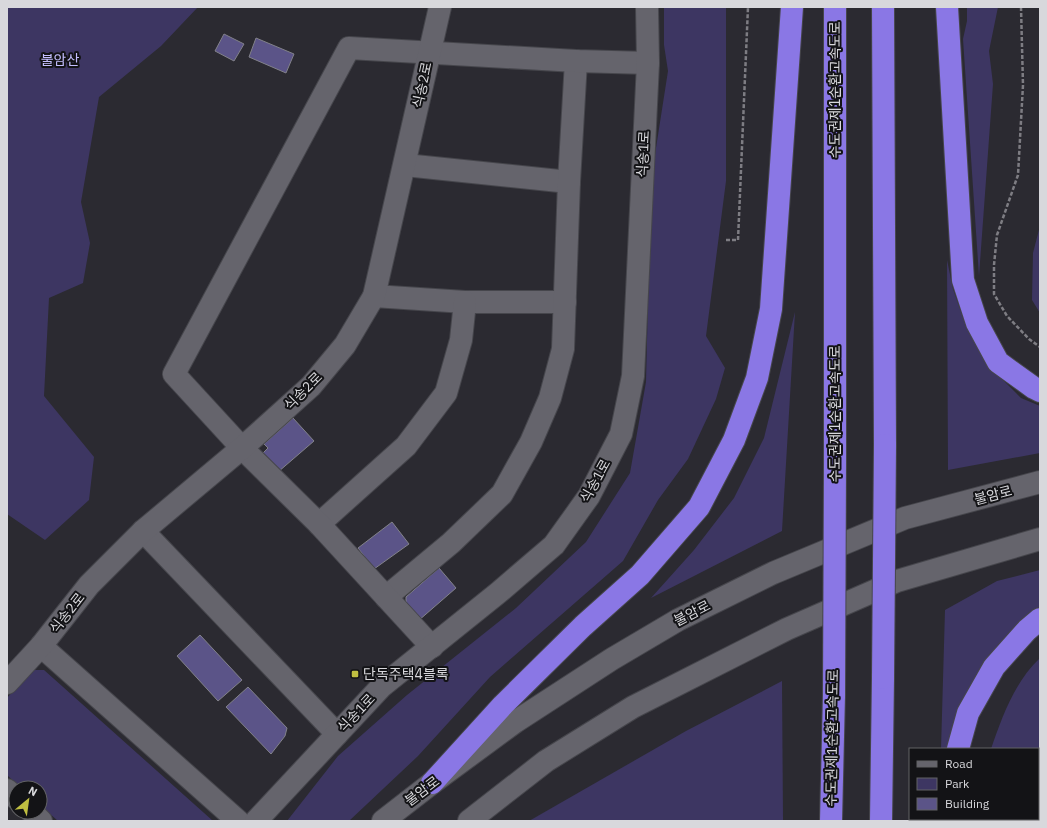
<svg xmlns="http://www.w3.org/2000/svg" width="1047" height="828" font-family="'IBM Plex Sans','Noto Sans KR',sans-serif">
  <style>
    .green { fill: #3d3662 }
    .building { fill: #5b5488; stroke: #82828a }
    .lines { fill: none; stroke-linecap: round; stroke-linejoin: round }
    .minor-casing { stroke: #46464c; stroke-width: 24 }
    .tertiary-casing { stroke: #46464c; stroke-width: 24 }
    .motorway-casing { stroke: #46464c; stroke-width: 24 }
    .path { stroke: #7e7d83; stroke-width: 2.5; stroke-dasharray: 4 2; stroke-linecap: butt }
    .minor { stroke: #65646c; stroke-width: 22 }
    .tertiary { stroke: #65646c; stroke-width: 22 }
    .motorway { stroke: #8a77e5; stroke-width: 22 }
    .motorway-bridge-casing { stroke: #46464c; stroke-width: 24; stroke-linecap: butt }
    .motorway-bridge { stroke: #8a77e5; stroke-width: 22 }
    .poi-dot { fill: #bfbe41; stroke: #131316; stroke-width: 1.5 }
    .labels { text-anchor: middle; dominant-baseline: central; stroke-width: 4; stroke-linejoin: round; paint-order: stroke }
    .park-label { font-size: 14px; fill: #c4befe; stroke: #131316 }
    .street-label { font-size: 14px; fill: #d8d8dc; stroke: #131316 }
    .poi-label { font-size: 14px; fill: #d8d8dc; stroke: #131316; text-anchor: start }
  </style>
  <rect width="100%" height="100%" fill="#2b2a31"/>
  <!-- green -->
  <g class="green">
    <path d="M7,7h191l-37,39 -62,51 -18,105 9,41 -7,40 -34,15 -5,98 50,61 -5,43 -44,40 -38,-26z"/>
    <path d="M664,7h62v174l-20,155 19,32 -9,31 -28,60 -30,41 -35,61 -133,116 -72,79 -69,65h-62l51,-65 69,-61 109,-87 70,-66 44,-69 16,-91 5,-202 17,-109 -4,-26z"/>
    <path d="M967,7h31l-9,44 4,33 -14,192 -16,-237 4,-18z"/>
    <path d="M1040,226v87l-8,-13 1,-47z"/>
    <path d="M947,260l6,29 13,37 22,39 33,33 19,8v47l-92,17z"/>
    <path d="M795,312l-13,219 -131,67 43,-48 40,-52 30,-60z"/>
    <path d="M1040,570v37l-41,37 -28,41 -20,64h-10l4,-139 52,-29z"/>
    <path d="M1040,658v163h-59v-2h57v-70h-47c11,-32 24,-68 49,-91z"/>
    <path d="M32,670h12l169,151h-155l-18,-16v-17h-19l-14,-13v-77z"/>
    <path d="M782,681l1,140h-254l157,-90z"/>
  </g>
  <!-- building -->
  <g class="building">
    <path d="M224,34l20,10 -10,17 -19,-10z"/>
    <path d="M256,38l38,16 -8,19 -37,-16z"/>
    <path d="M293,418l21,23 -36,31 -16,-18 6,-6 -4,-4z"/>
    <path d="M392,522l17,22 -35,25 -16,-21z"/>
    <path d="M439,568l17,20 -38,33 -12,-16v-8z"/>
    <path d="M200,635l42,45 -24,21 -41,-45z"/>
    <path d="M248,687l39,41 -2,8 -14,18 -45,-47z"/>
  </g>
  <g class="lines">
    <!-- minor casing -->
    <g class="minor-casing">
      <g id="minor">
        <path d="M405,165l164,17"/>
        <path d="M374,296l91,6h100"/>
        <path d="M319,524l87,-78 40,-53 15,-53 4,-38"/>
        <path d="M143,531l194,203"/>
        <path d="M386,597l65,-54 51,-49 29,-52 19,-44 13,-49 6,-167 7,-121"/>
        <path d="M41,646l197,175"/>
        <path d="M432,647l-113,-123 -77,-76 -68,-74 175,-326 227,13 72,2"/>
        <path d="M7,683l34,-37 48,-61 54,-54 99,-83 69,-62 34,-41 29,-49 66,-289"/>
        <path d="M7,790l9,8"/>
        <path d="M32,812l9,9"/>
        <path d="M256,821l125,-134 117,-94 56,-48 35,-49 32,-62 12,-58 15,-313 -1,-56"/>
      </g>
    </g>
    <!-- tertiary casing -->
    <g class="tertiary-casing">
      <g id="tertiary">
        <path d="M383,821l49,-38 83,-61 97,-63 66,-39 95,-47 132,-55 135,-36"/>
        <path d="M469,821l77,-60 87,-54 154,-78 110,-48 143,-42"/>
      </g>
    </g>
    <!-- motorway casing -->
    <g class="motorway-casing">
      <g id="motorway">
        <path d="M883,7l2,438"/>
        <path d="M947,7l16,273 14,43 21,39 36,26 6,3"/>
        <path d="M835,463v-456"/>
        <path d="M958,749l10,-36 26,-46 33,-37 13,-11"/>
        <path d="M432,783l71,-78 80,-79 57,-51 59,-68 35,-67 23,-62 14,-69 21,-302"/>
        <path d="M831,821l3,-126"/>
        <path d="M881,821l2,-143"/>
        <path d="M950,821v-2"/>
      </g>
    </g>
    <!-- path -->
    <g class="path">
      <path d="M1021,7l2,78 -5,90 -21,60 -3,30v29l13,22 22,23 11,8"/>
      <path d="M726,240h12l10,-233"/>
    </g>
    <!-- minor -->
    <use href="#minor" class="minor"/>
    <!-- tertiary -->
    <use href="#tertiary" class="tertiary"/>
    <!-- motorway -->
    <use href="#motorway" class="motorway"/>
    <!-- motorway-bridge casing -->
    <g class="motorway-bridge-casing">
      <g id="motorway-bridge">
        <path d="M883,678l2,-233"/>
        <path d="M834,695l1,-232"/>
      </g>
    </g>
    <!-- motorway-bridge -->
    <use href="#motorway-bridge" class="motorway-bridge"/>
  </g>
  <!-- markers -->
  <rect class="poi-dot" x="351" y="670" width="8" height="8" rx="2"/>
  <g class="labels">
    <!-- park labels -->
    <g class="park-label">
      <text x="60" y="60">불암산</text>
    </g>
    <!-- street labels -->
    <g class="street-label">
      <text transform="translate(422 85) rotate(-78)">식송2로</text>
      <text transform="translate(835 90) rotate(-90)">수도권제1순환고속도로</text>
      <text transform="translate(643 154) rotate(-87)">식송1로</text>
      <text transform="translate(303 391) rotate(-45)">식송2로</text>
      <text transform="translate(835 414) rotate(-90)">수도권제1순환고속도로</text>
      <text transform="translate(595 481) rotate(-61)">식송1로</text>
      <text transform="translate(993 495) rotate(-15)">불암로</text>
      <text transform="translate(67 613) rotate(-52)">식송2로</text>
      <text transform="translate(692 613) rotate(-27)">불암로</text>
      <text transform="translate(356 713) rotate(-47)">식송1로</text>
      <text transform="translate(832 738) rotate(-89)">수도권제1순환고속도로</text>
      <text transform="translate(422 791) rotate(-37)">불암로</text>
    </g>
    <!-- poi labels -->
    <g class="poi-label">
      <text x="363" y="674">단독주택4블록</text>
    </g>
  </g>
  <!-- border -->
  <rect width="1047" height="828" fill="none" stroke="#d8d8dc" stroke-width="16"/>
  <!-- legend -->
  <rect x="909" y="748" width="130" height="72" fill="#131316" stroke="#626265"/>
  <rect x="917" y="761" width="20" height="6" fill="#65646c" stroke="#626265"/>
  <text x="945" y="768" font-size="12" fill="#d8d8dc">Road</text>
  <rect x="917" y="778" width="20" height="12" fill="#3d3662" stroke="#626265"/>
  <text x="945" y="788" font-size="12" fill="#d8d8dc">Park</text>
  <rect x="917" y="798" width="20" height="12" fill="#5b5488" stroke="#626265"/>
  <text x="945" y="808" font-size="12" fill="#d8d8dc">Building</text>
  <!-- north arrow -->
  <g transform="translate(28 800) rotate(29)"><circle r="19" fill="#131316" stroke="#626265"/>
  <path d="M0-3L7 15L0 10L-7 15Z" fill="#bfbe41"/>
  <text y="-6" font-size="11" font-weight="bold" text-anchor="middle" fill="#d8d8dc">N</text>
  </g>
</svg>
